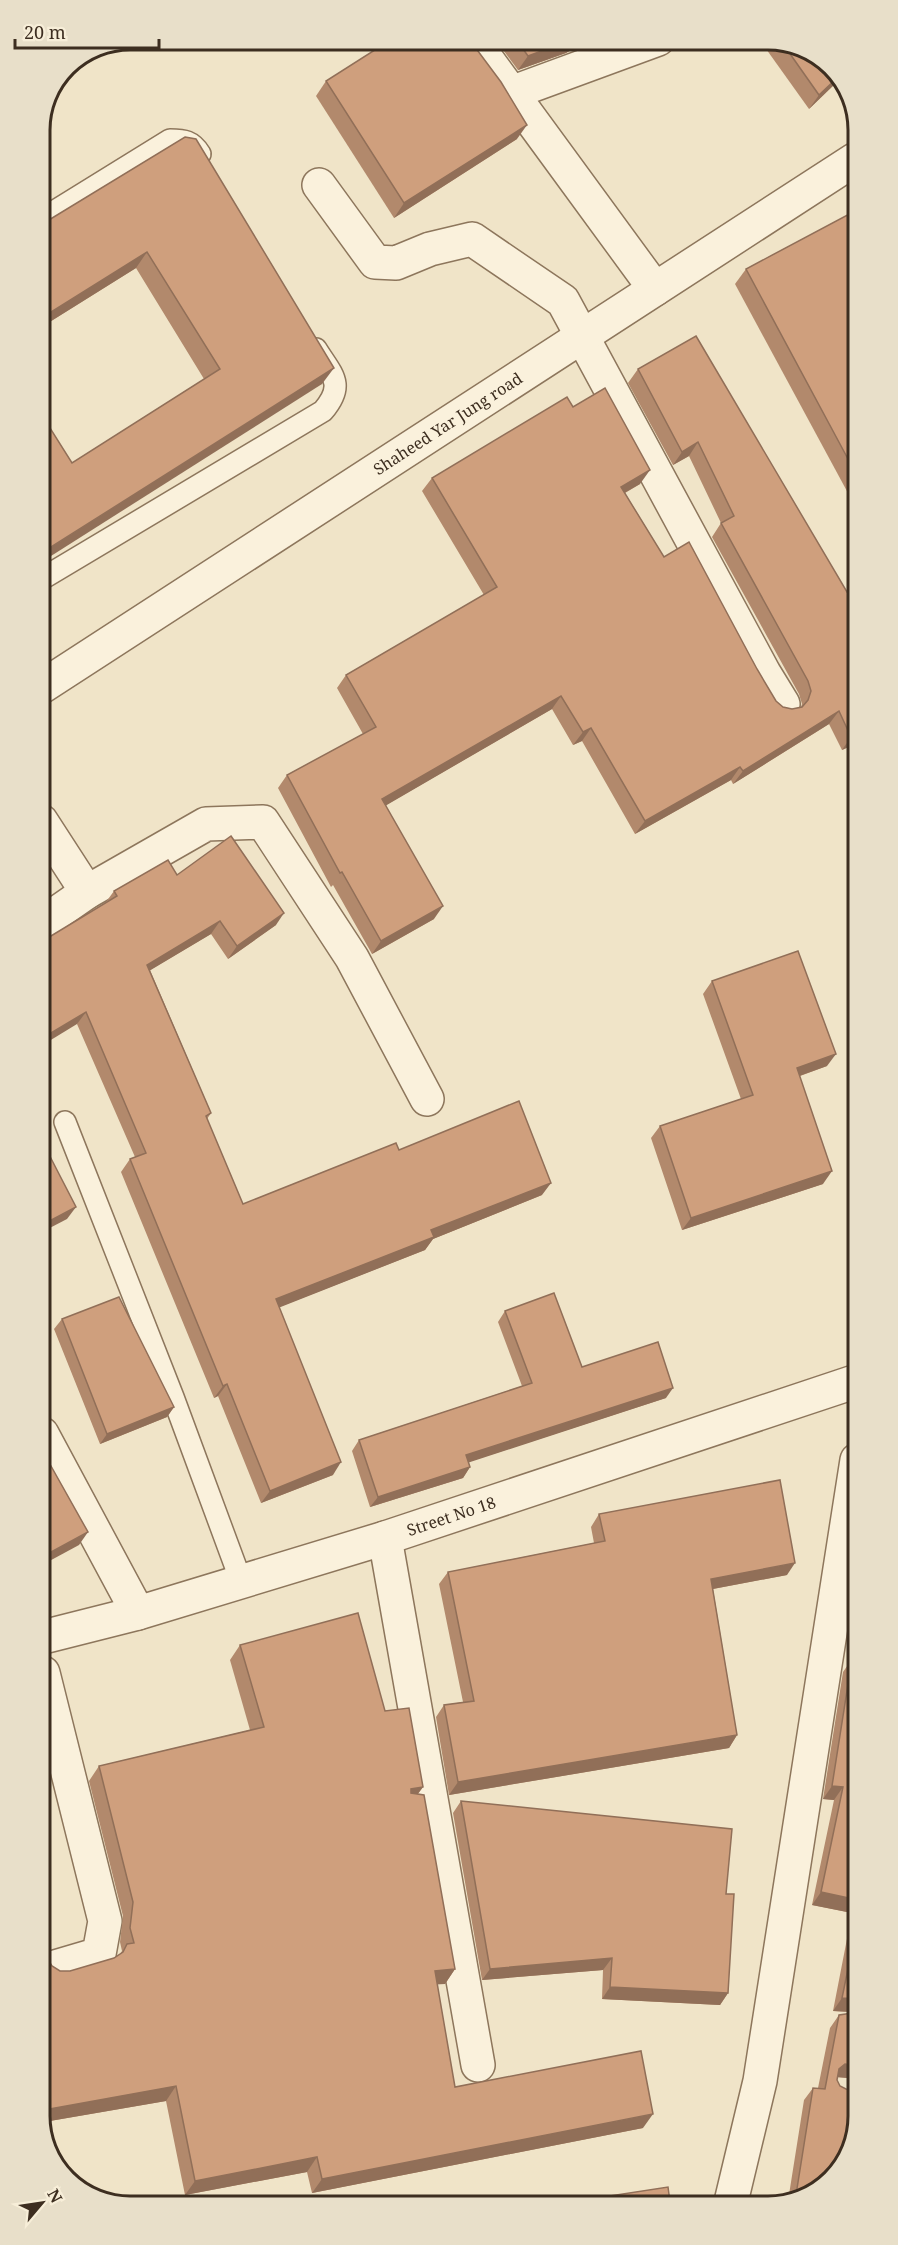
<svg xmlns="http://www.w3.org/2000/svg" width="898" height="2245" font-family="'Noto Serif',serif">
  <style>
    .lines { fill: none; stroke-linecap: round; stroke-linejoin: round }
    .service-casing { stroke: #8d765c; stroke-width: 24 }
    .minor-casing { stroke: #8d765c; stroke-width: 36 }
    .tertiary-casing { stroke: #8d765c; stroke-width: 36 }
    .service { stroke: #faf1dc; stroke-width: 21 }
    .minor { stroke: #faf1dc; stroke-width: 33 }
    .tertiary { stroke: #faf1dc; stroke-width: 33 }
    .wall { fill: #b2896c }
    .shaded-wall { fill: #916f58 }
    .building { fill: #cf9f7d; stroke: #916f58; stroke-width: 1.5 }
    .labels { text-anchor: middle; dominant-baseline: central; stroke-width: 4.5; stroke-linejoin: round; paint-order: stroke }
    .street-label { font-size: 16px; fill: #3d2e20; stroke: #f7eed8 }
    .rim { fill: none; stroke: #3d2e20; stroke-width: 3 }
  </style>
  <rect width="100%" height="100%" fill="#f0e4c8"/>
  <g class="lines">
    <!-- service casing -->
    <g class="service-casing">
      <g id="service">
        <path d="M39,221l131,-81c14,0 22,1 30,14"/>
        <path d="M40,580l283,-169c23,-27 9,-36 -7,-62"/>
        <path d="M65,1122l108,275 68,184"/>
      </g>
    </g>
    <!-- minor casing -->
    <g class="minor-casing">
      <g id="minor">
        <path d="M472,39l183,250"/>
        <path d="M511,93l147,-54"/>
        <path d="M319,185l56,77 21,1 34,-14 42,-10 91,62 201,372 19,31"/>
        <path d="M41,821l46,71"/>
        <path d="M41,924l46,-32 119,-68 57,-2 89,136 75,141"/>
        <path d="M42,1434l96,179"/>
        <path d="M385,1538l93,527"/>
        <path d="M43,1673l62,248 -6,33 -44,13"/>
        <path d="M731,2202l29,-121 97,-621"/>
      </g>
    </g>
    <!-- tertiary casing -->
    <g class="tertiary-casing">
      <g id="tertiary">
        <path id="s1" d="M40,688l814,-528"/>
        <path id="s2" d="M43,1637l95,-24 247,-75 472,-157"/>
      </g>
    </g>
    <!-- service -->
    <use href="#service" class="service"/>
    <!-- minor -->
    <use href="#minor" class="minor"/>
    <!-- tertiary -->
    <use href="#tertiary" class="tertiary"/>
  </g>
  <!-- wall -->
  <g class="wall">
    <path d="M495,39h95l-24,14 -48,17z"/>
    <path d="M759,39h16l49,19 15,22 -30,29z"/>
    <path d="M326,81l191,58 -123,79 -78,-122z"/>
    <path d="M185,137l137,247 -250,79 132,-84 -68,-111 -96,60 -1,-102z"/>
    <path d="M855,211v295l-120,-222 11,-15z"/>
    <path d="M638,369l209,223 8,-4 1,157 -1,-1 -13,6 -13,-26 -96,60 -2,-4 -96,54 -53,-93 -9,4 -21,-36 -166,96 48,114 -62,35 -39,-69 -2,2 -53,-99 9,-13 76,-41 -26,-46 9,-13 138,-80 -62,-104 10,-13 141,-71 67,77 -15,9 39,64 93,112 19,32 7,6 9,2 9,-2 1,-3 -3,-10 -87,-157 9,-14 -32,-67 -16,9 -45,-82z"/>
    <path d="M177,875l99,50 -48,34 -17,-25 -61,36 61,143 -4,6 36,85 156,-54 143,45 -109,44 -8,11 -146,57 54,168 -72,28 -43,-107 -4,2 -93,-226 9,-13 5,-2 -58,-133 29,-122 8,-11z"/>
    <path d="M712,981l115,85 -27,10 23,108 -141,46 -31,-92 9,-12 81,-27 -38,-105z"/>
    <path d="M505,1311l77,56 84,31 -198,64 2,5 -7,11 -93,29 -18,-56 7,-11 163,-54 -24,-64z"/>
    <path d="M62,1319l112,88 -7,10 -67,27 -46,-115z"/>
    <path d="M599,1514l188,61 -74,14 24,146 -8,13 -280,47 -13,-78 8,-12 19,-3 -24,-118 9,-12 146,-29 -3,-16z"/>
    <path d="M240,1645l145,66 38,76 -5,7 37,175 -10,15h-8l18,103 188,41 -331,65 -5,-21 -122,23 -19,-94 -122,21 -1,-163 9,7 8,5h10l44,-13 6,-4 2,-3 -2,-9 3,-26 -34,-135 10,-15 151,-36 -20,-70z"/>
    <path d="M852,1659l6,1 1,419 -22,-2 -40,124h-9l16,-101 9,-12h5l12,-60 9,-13 13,-2v-1l-19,-1 19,-98 -40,-8 22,-105 -11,-1 20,-127z"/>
    <path d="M461,1801l265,93 2,99 -8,12 -118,-6 1,-29 -121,10 -29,-167z"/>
  </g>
  <!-- shaded-wall -->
  <g class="shaded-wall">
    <path d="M574,39h16l-24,14 -48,17 10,-14z"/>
    <path d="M838,77l1,3 -30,29 10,-14z"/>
    <path d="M527,125l-10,14 -123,79 10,-15z"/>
    <path d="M147,252l-11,16 -96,60v-9z"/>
    <path d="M334,368l-12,16 -282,179v-9z"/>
    <path d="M698,442l-9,14 -16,9 9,-13z"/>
    <path d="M650,470l-10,14 -28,16 9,-13z"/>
    <path d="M561,696l-9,13 -179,104 9,-14z"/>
    <path d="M839,711l-10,13 -96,60 10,-13z"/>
    <path d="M591,728l-9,13 -9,4 10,-13z"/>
    <path d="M856,735l-1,9 -13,6 9,-13z"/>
    <path d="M740,767l-9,13 -96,54 10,-13z"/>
    <path d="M47,840l-6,9v-5z"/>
    <path d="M443,906l-9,13 -62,35 9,-13z"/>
    <path d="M284,913l-8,12 -48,34 9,-13z"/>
    <path d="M220,921l-9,13 -72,43 8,-12z"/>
    <path d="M86,1012l-9,12 -36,22v-7z"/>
    <path d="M836,1054l-9,12 -39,14 9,-12z"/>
    <path d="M832,1171l-9,13 -141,46 9,-12z"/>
    <path d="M551,1183l-9,12 -109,44 -8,11 -157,62 8,-13 155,-69z"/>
    <path d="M76,1207l-9,12 -25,13v-7z"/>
    <path d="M227,1384l-9,12 -4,2 9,-12z"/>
    <path d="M673,1388l-7,10 -208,68 8,-11z"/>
    <path d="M174,1407l-7,10 -67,27 7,-10z"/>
    <path d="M341,1462l-8,13 -72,28 9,-12z"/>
    <path d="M470,1467l-7,11 -93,29 8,-10z"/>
    <path d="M88,1532l-9,13 -37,20v-8z"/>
    <path d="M795,1563l-8,12 -85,16 9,-12z"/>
    <path d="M737,1735l-8,13 -280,47 9,-13z"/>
    <path d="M832,1786l11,1 -9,13 -11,-1z"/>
    <path d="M423,1787l-11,14 -1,-12z"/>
    <path d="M821,1892l37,8 1,5 -7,8 -40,-8z"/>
    <path d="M612,1958l-9,12 -121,10 8,-11z"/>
    <path d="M455,1969l-10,15 -20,1 10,-14z"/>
    <path d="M610,1987l118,6 -8,12 -118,-6z"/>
    <path d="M842,1998l17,1v4l-7,9 -19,-1z"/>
    <path d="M845,2064l14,2v13l-23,-2 3,-8z"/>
    <path d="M176,2086l-10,15 -122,21v-12z"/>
    <path d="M653,2114l-10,14 -331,65 10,-14z"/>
    <path d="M317,2157l-10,15 -122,23 10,-14z"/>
  </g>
  <!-- building -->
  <g class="building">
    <path d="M392,39h77l32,43 26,43 -123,78 -78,-122z"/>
    <path d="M516,39h58l-46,17z"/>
    <path d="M781,41l43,17 14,19 -19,18z"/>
    <path d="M185,137l11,2 138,229 -294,186v-142l32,51 148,-94 -73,-117 -107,67 -1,-93z"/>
    <path d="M855,211v261l-109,-203z"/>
    <path d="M696,336l151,256 8,-4 1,147 -5,2 -12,-26 -96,60 -3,-4 -95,54 -54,-93 -8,4 -22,-36 -179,103 61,107 -62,35 -39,-69 -2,1 -53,-98 89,-48 -30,-52 151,-88 -65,-109 135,-81 6,10 32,-19 45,82 -29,17 43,70 25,-15 68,127 19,32 7,6 9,2 10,-2 6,-7 3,-9 -3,-10 -87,-158 13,-7 -36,-74 -16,10 -44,-83z"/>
    <path d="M41,829l6,11 -6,4z"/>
    <path d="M231,836l53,77 -47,33 -17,-25 -73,44 64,148 -5,3 37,88 153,-61 3,7 120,-49 32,82 -120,47 3,7 -158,62 65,163 -71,29 -43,-107 -4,2 -93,-227 16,-6 -60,-141 -45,27v-97l76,-46 -3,-5 54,-31 9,15z"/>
    <path d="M798,951l38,103 -39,14 35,103 -141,47 -31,-92 93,-31 -41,-114z"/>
    <path d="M41,1139l35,68 -34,18z"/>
    <path d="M554,1293l28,74 76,-25 15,46 -207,67 4,12 -92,30 -19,-57 173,-57 -27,-72z"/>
    <path d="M119,1297l55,110 -67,27 -45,-115z"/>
    <path d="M42,1450l46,82 -46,25z"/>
    <path d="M780,1480l15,83 -84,16 26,156 -279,47 -14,-77 30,-4 -26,-129 157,-31 -6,-27z"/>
    <path d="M358,1613l27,98 24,-3 14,79 -12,2v4l13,2 31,174 -20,2 20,116 186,-36 12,63 -331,65 -5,-22 -122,24 -19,-95 -132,24 -1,-151 4,-1 5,8 8,5h10l44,-13 9,-6 4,-8 7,-1 -4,-15 3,-26 -34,-136 165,-39 -24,-82z"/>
    <path d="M852,1659l6,1v240l-37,-8 22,-105 -11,-1z"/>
    <path d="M461,1801l271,28 -6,65h8l-6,99 -118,-6 2,-29 -122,11z"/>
    <path d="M859,1915v84l-17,-1z"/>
    <path d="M859,2012v54l-14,-2 -6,5 -2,11 3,6 6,3 13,1v26l-18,54 -44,31h-7l1,-1 4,1 18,-113 12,1 14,-74z"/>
    <path d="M668,2187l2,15 -106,1z"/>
  </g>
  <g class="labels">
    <!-- street labels -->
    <g class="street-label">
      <text stroke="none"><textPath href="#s1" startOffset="486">Shaheed Yar Jung road</textPath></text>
      <text stroke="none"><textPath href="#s2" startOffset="426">Street No 18</textPath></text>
    </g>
  </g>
  <!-- crop -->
  <path d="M0 0H898V2245H0ZM130 50H768A80 80 0 0 1 848 130V2116A80 80 0 0 1 768 2196H130A80 80 0 0 1 50 2116V130A80 80 0 0 1 130 50Z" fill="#e8dfc9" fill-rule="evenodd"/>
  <path class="rim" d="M130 50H768A80 80 0 0 1 848 130V2116A80 80 0 0 1 768 2196H130A80 80 0 0 1 50 2116V130A80 80 0 0 1 130 50Z"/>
  <!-- north arrow -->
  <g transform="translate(42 2203) rotate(61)" stroke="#f7eed8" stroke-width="4.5" paint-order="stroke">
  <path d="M0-4.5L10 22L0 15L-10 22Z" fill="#3d2e20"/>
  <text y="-9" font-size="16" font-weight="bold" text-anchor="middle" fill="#3d2e20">N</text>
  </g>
  <!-- scale -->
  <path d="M15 39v9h144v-9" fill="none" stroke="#3d2e20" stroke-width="3"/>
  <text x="24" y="39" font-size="18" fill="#3d2e20" stroke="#f7eed8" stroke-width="4.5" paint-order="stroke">20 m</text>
</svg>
